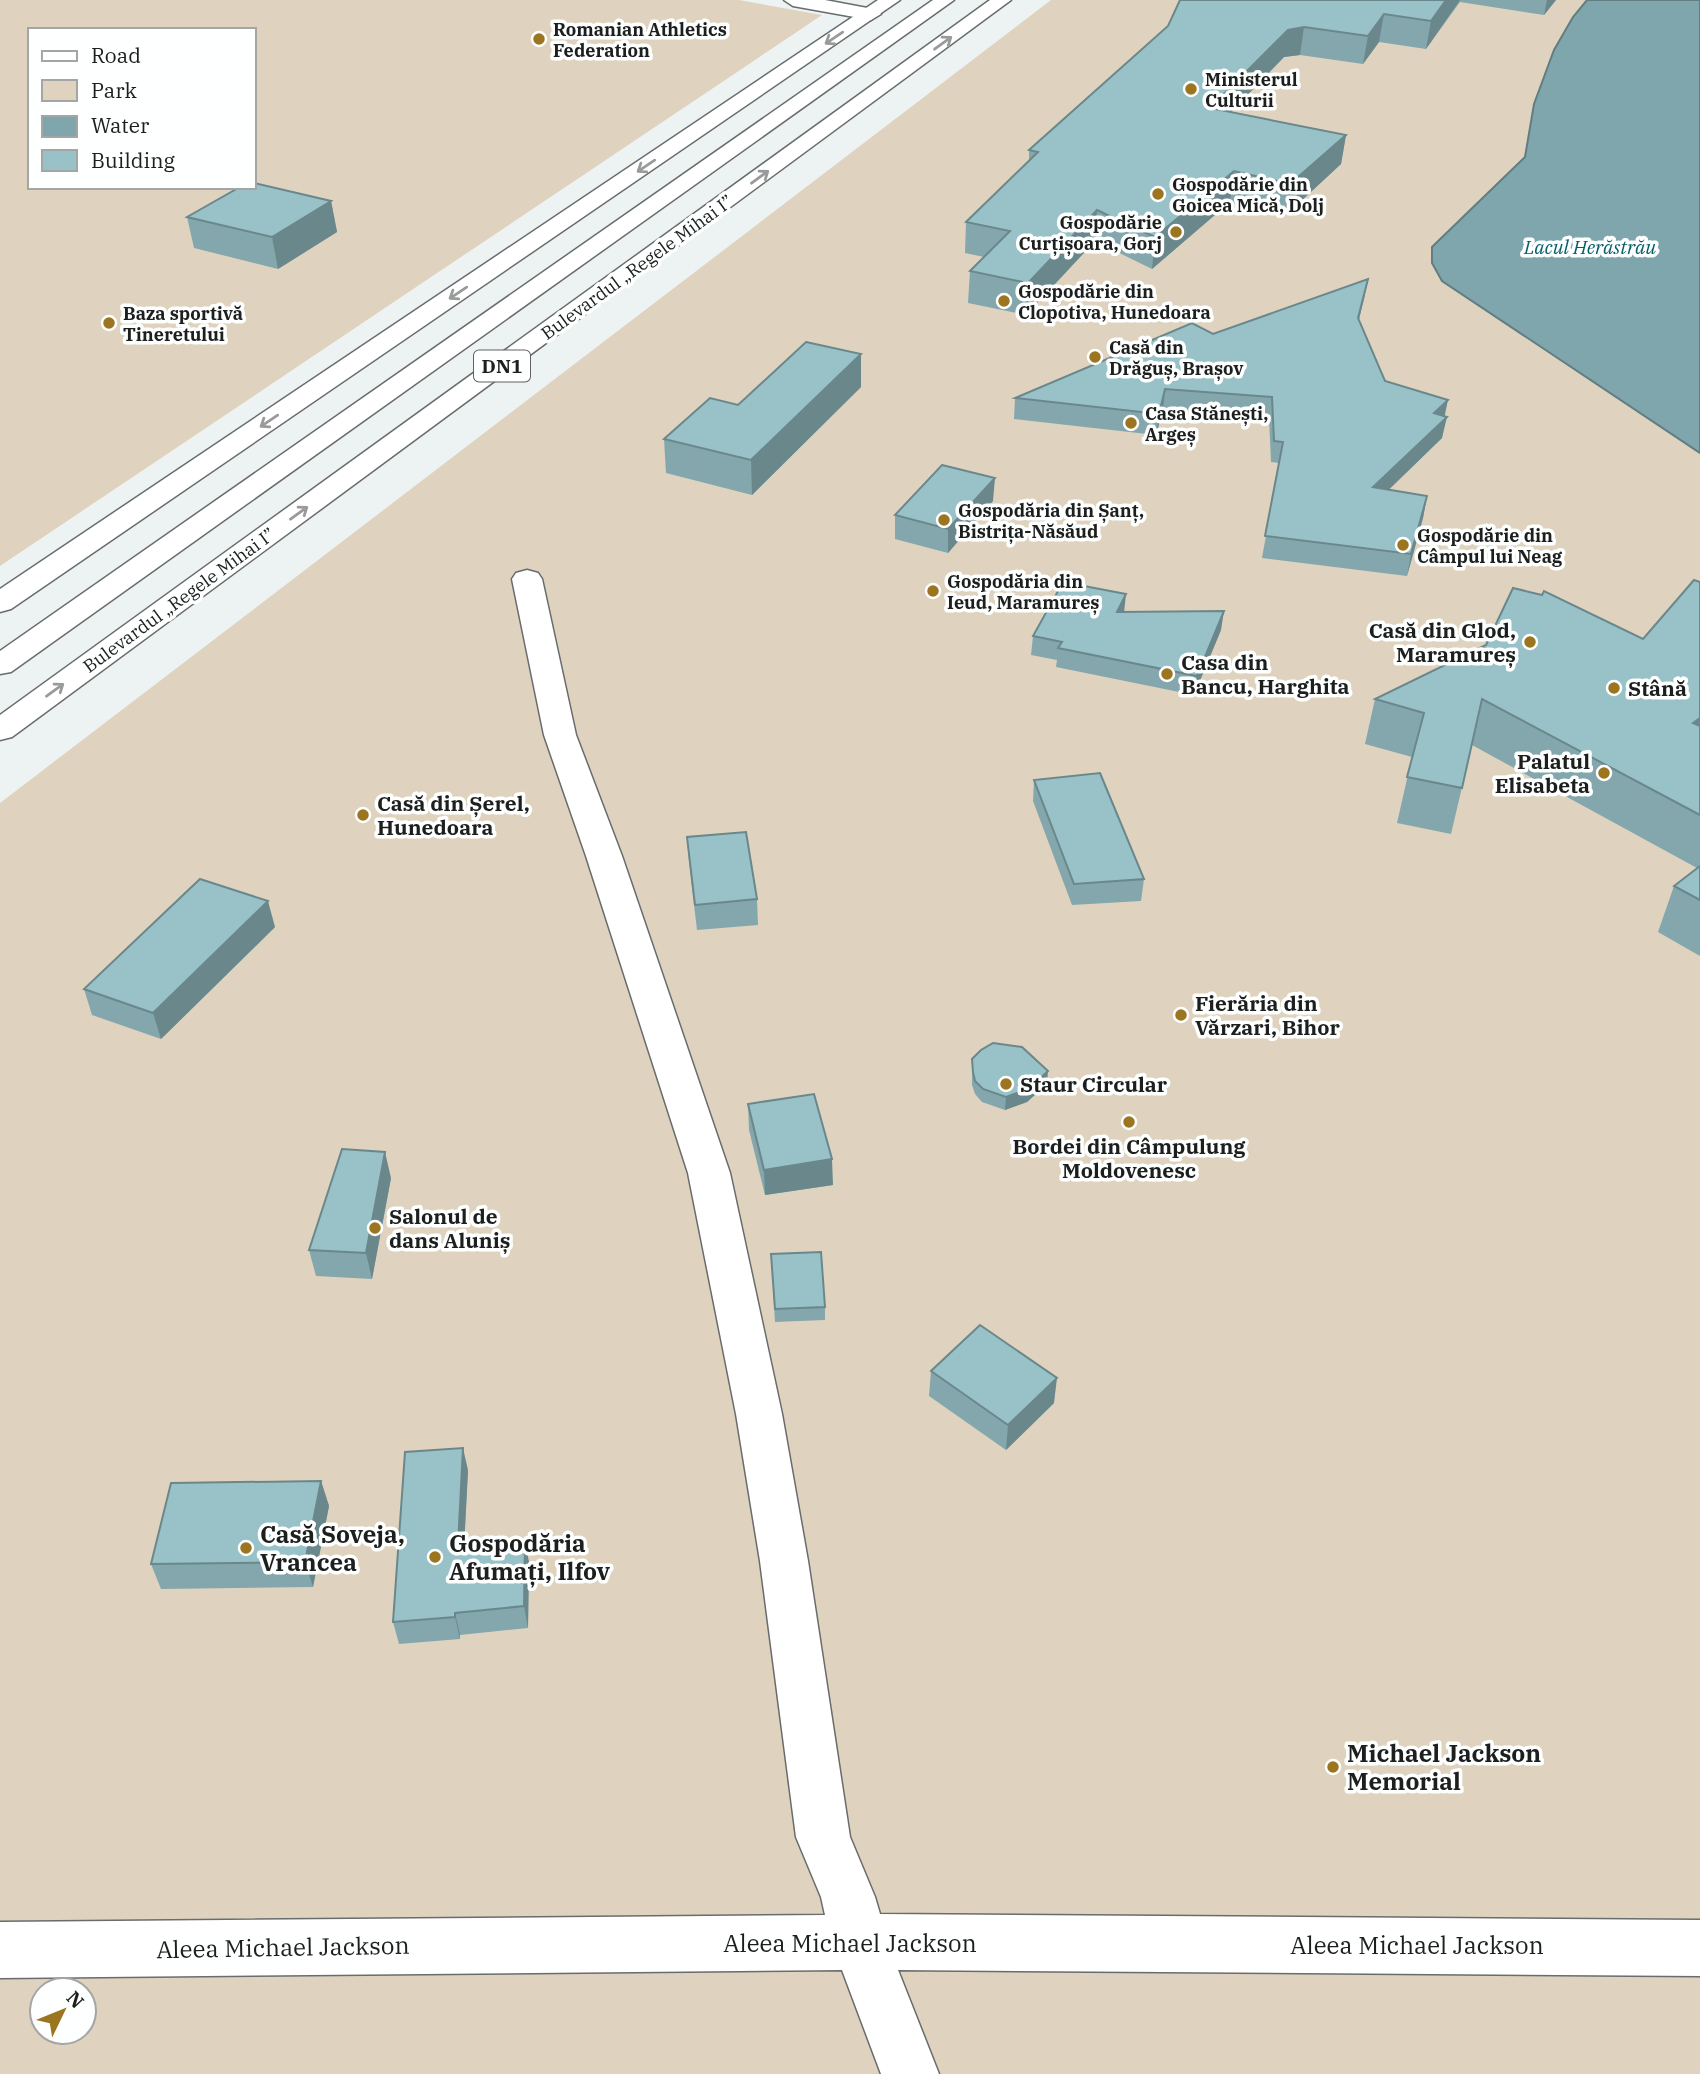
<svg xmlns="http://www.w3.org/2000/svg" width="1700" height="2074" font-family="'IBM Plex Serif',serif">
  <style>
    .green { fill: #dfd3bf; fill-rule: evenodd }
    .water { fill: #7ea6ac; stroke: #617e82; stroke-width: 2 }
    .lines { fill: none; stroke-linecap: round; stroke-linejoin: round }
    .pedestrian-casing { stroke: #686c6d; stroke-width: 3 }
    .minor-casing { stroke: #686c6d; stroke-width: 3 }
    .primary-casing { stroke: #686c6d; stroke-width: 3 }
    .pedestrian { fill: #fff; fill-rule: evenodd }
    .minor { fill: #fff; fill-rule: evenodd }
    .primary { fill: #fff; fill-rule: evenodd }
    .wall { fill: #83a7ac }
    .shaded-wall { fill: #6a888c }
    .building { fill: #98c2c8; stroke: #6a888c; stroke-width: 2 }
    .oneway { stroke: #999a9a }
    .poi-dot { fill: #9b7520; stroke: #feffff; stroke-width: 2.5 }
    .labels { text-anchor: middle; dominant-baseline: central; stroke-width: 7; stroke-linejoin: round; paint-order: stroke }
    .far-poi-label { font-size: 18px; font-weight: bold; fill: #1d1f1f; stroke: #feffff; text-anchor: start }
    .far-street-label { font-size: 18px; fill: #1d1f1f; stroke: #feffff }
    .far-water-label { font-size: 19px; font-style: italic; fill: #035e68; stroke: #feffff }
    .shield { fill: #feffff; stroke: #606262; stroke-width: 2 }
    .shield-label { font-size: 19px; font-weight: bold; fill: #1d1f1f }
    .poi-label { font-size: 21px; font-weight: bold; fill: #1d1f1f; stroke: #feffff; text-anchor: start }
    .near-poi-label { font-size: 24px; font-weight: bold; fill: #1d1f1f; stroke: #feffff; text-anchor: start }
    .near-street-label { font-size: 24px; fill: #1d1f1f; stroke: #feffff }
  </style>
  <rect width="100%" height="100%" fill="#edf2f3"/>
  <!-- green -->
  <g class="green">
    <path d="M0,0h739l83,15 -822,551zM30,30h224v157h-224z"/>
    <path d="M1051,0h536l-14,17 -39,87 -9,53 -93,90v16l10,18 258,172v1621h-1700v-1271zM42,1990h42v42h-42z"/>
  </g>
  <!-- water -->
  <path class="water" d="M1587,0h113v453l-258,-172 -10,-18v-16l93,-90 9,-53 20,-54 19,-33z"/>
  <g class="lines">
    <!-- pedestrian casing -->
    <g class="pedestrian-casing">
      <path id="pedestrian" d="M527,570l11,3 4,6 34,156 46,121 108,317 52,241 26,147 42,276 25,60 5,17 820,6v56l-802,-6 41,104h-58l-39,-104 -842,8v-56l825,-7 -4,-18 -25,-60 -36,-276 -24,-147 -48,-241 -102,-317 -42,-121 -32,-156 4,-6z"/>
    </g>
    <!-- minor casing -->
    <g class="minor-casing">
      <path id="minor" d="M784,0h41l53,10 3,4 -10,6 -78,-14z"/>
    </g>
    <!-- primary casing -->
    <g class="primary-casing">
      <g id="primary">
        <path d="M878,0h22l-889,609 -11,3v-23z"/>
        <path d="M933,0h21l-943,672 -11,2v-23z"/>
        <path d="M990,0h21l-999,737 -12,3v-25z"/>
      </g>
    </g>
    <!-- pedestrian -->
    <use href="#pedestrian" class="pedestrian"/>
    <!-- minor -->
    <use href="#minor" class="minor"/>
    <!-- primary -->
    <use href="#primary" class="primary"/>
  </g>
  <!-- wall -->
  <g class="wall">
    <path d="M1180,0h376l-12,15 -84,-13 -34,47 -47,-7 -16,22 -63,-9 -16,2 -53,55 115,23 -5,29 -55,51 -56,-13 -78,67 -57,-28 -69,74 -58,-12 2,-32 14,-14 -19,-4 1,-31 63,-61v-11l139,-124z"/>
    <path d="M331,201l6,31 -59,37 -84,-21 -7,-31z"/>
    <path d="M1368,279l-9,41 26,61 60,35 -3,22 -54,52 39,6 -4,22 -16,58 -145,-18 17,-95 -8,-1 -2,-44 -106,-8 -7,25 -142,-16 1,-21 198,-64z"/>
    <path d="M861,387l-109,108 -86,-22 -2,-34 74,-34z"/>
    <path d="M993,501l-45,52 -53,-14v-24z"/>
    <path d="M1700,582v374l-42,-24 16,-46 23,-18 -225,-123 -21,89 -54,-11 15,-66 -47,-13 10,-45 268,-60z"/>
    <path d="M1124,612l97,18 -27,65 -138,-28 1,-7 -26,-5 2,-19z"/>
    <path d="M1034,780l110,99 -3,22 -69,4 -39,-104z"/>
    <path d="M687,837l70,62 1,26 -61,5 -8,-68z"/>
    <path d="M275,927l-114,112 -69,-24 -8,-26z"/>
    <path d="M972,1059l75,25 -20,18 -22,8 -23,-8 -7,-8 -3,-9z"/>
    <path d="M748,1104l85,81 -68,10 -16,-65z"/>
    <path d="M391,1178l-19,101 -56,-3 -7,-26z"/>
    <path d="M771,1254l54,53v13l-50,2z"/>
    <path d="M931,1371l123,32 -48,47 -77,-54z"/>
    <path d="M468,1470l-4,75 65,17 -1,66 -68,7v4l-61,5 -6,-22z"/>
    <path d="M321,1481l8,25 -16,81 -152,2 -10,-25z"/>
  </g>
  <!-- shaded-wall -->
  <g class="shaded-wall">
    <path d="M1446,0h14l-34,49 5,-28z"/>
    <path d="M1547,0h9l-12,15z"/>
    <path d="M1384,14l-5,28 -16,22 5,-28z"/>
    <path d="M1304,27l-4,28 -16,2 -77,80 3,-29 78,-78z"/>
    <path d="M1346,135l-5,29 -55,51 4,-31z"/>
    <path d="M1234,171l-4,31 -78,67 3,-32z"/>
    <path d="M331,201l6,31 -59,37 -6,-32z"/>
    <path d="M1097,210l-2,31 -69,74 2,-32z"/>
    <path d="M1368,279l-4,20 -10,39 4,-20z"/>
    <path d="M861,354v33l-109,108 -1,-35z"/>
    <path d="M1165,389l-2,21 -7,25 3,-21z"/>
    <path d="M1448,400l-4,19 3,-2 -5,21 -73,71 4,-22 61,-74z"/>
    <path d="M995,478l-2,23 -45,52v-24z"/>
    <path d="M1427,496l-4,22 -16,58 4,-22z"/>
    <path d="M1126,594l-2,19 -7,-1z"/>
    <path d="M1224,611l-3,19 -27,65 3,-19z"/>
    <path d="M1700,718v32l-7,-27z"/>
    <path d="M268,901l7,26 -114,112 -8,-26z"/>
    <path d="M1048,1071l-1,13 -20,18 -22,8 1,-13z"/>
    <path d="M385,1152l6,26 -19,101 -6,-26z"/>
    <path d="M832,1159l1,26 -68,10 -1,-25z"/>
    <path d="M1057,1378l-3,25 -48,47 2,-25z"/>
    <path d="M463,1448l5,22 -5,98 -5,-23z"/>
    <path d="M321,1481l8,25 -16,81 -8,-25z"/>
    <path d="M525,1540l4,22 -1,66 -4,-22z"/>
    <path d="M455,1613l5,22v4l-5,-22z"/>
  </g>
  <!-- building -->
  <g class="building">
    <path d="M1180,0h266l-15,21 -47,-7 -16,22 -64,-9 -16,3 -78,78 136,27 -56,49 -56,-13 -79,66 -58,-27 -69,73 -58,-12 40,-40 -44,-9 72,-70 -9,-2 139,-124z"/>
    <path d="M254,183l77,18 -59,36 -85,-20 53,-30h14z"/>
    <path d="M1368,279l-10,39 27,63 63,19 -14,13 13,4 -74,70 54,9 -16,58 -146,-18 18,-94 -9,-1 -2,-44 -107,-8 -6,25 -144,-16 177,-75 21,11z"/>
    <path d="M806,342l55,12 -110,106 -87,-21 46,-41 28,7z"/>
    <path d="M942,465l53,13 -47,51 -53,-14z"/>
    <path d="M1694,580l6,2v136l-7,5 7,3v89l-218,-116 -20,89 -55,-11 17,-64 -49,-14 111,-54 27,-57 29,7 2,-4 99,48z"/>
    <path d="M1063,582l63,12 -9,18 107,-1 -27,65 -139,-28 4,-6 -29,-6z"/>
    <path d="M1100,773l44,106 -70,5 -40,-104z"/>
    <path d="M746,832l11,67 -62,6 -8,-68z"/>
    <path d="M1700,866v34l-26,-14z"/>
    <path d="M200,879l68,22 -115,112 -69,-24z"/>
    <path d="M993,1043l29,4 26,24 -20,18 -22,8 -23,-8 -8,-8 -2,-9 -1,-13 9,-9z"/>
    <path d="M814,1094l18,65 -68,11 -16,-66z"/>
    <path d="M342,1149l43,3 -19,101 -57,-3z"/>
    <path d="M821,1252l4,55 -50,2 -4,-55z"/>
    <path d="M980,1325l77,53 -49,47 -77,-54z"/>
    <path d="M463,1448l-5,97 67,-5 -1,66 -69,7v4l-62,5 12,-170z"/>
    <path d="M321,1481l-16,81 -154,2 20,-81z"/>
  </g>
  <!-- one-way arrows -->
  <defs><path id="oneway-shaft" d="M-6 0H5M1.5-3L5.5 0L1.5 3" fill="none" stroke-width="1.6" stroke-linecap="round" stroke-linejoin="round" transform="scale(1.75)"/></defs>
  <g class="oneway">
    <use href="#oneway-shaft" transform="translate(834 38) rotate(146)"/>
    <use href="#oneway-shaft" transform="translate(943 43) rotate(-36)"/>
    <use href="#oneway-shaft" transform="translate(646 166) rotate(146)"/>
    <use href="#oneway-shaft" transform="translate(760 177) rotate(-36)"/>
    <use href="#oneway-shaft" transform="translate(458 293) rotate(146)"/>
    <use href="#oneway-shaft" transform="translate(269 421) rotate(146)"/>
    <use href="#oneway-shaft" transform="translate(299 513) rotate(-36)"/>
    <use href="#oneway-shaft" transform="translate(55 690) rotate(-36)"/>
  </g>
  <!-- markers -->
  <g class="poi-dot">
    <circle cx="539" cy="39" r="7"/>
    <circle cx="1191" cy="89" r="7"/>
    <circle cx="1158" cy="194" r="7"/>
    <circle cx="1176" cy="232" r="7"/>
    <circle cx="1004" cy="301" r="7"/>
    <circle cx="109" cy="323" r="7"/>
    <circle cx="1095" cy="357" r="7"/>
    <circle cx="1131" cy="423" r="7"/>
    <circle cx="944" cy="520" r="7"/>
    <circle cx="1403" cy="545" r="7"/>
    <circle cx="933" cy="591" r="7"/>
    <circle cx="1530" cy="642" r="7"/>
    <circle cx="1167" cy="674" r="7"/>
    <circle cx="1614" cy="688" r="7"/>
    <circle cx="1604" cy="773" r="7"/>
    <circle cx="363" cy="815" r="7"/>
    <circle cx="1181" cy="1015" r="7"/>
    <circle cx="1006" cy="1084" r="7"/>
    <circle cx="1129" cy="1122" r="7"/>
    <circle cx="375" cy="1228" r="7"/>
    <circle cx="246" cy="1548" r="7"/>
    <circle cx="435" cy="1557" r="7"/>
    <circle cx="1333" cy="1767" r="7"/>
  </g>
  <g class="labels">
    <!-- far-poi labels -->
    <g class="far-poi-label">
      <text x="553" y="29">Romanian Athletics<tspan x="553" dy="21">Federation</tspan></text>
      <text x="1205" y="79">Ministerul<tspan x="1205" dy="21">Culturii</tspan></text>
      <text x="1172" y="184">Gospodărie din<tspan x="1172" dy="21">Goicea Mică, Dolj</tspan></text>
      <text x="1162" y="222" text-anchor="end">Gospodărie<tspan x="1162" dy="21">Curțișoara, Gorj</tspan></text>
      <text x="1018" y="291">Gospodărie din<tspan x="1018" dy="21">Clopotiva, Hunedoara</tspan></text>
      <text x="123" y="313">Baza sportivă<tspan x="123" dy="21">Tineretului</tspan></text>
      <text x="1109" y="347">Casă din<tspan x="1109" dy="21">Drăguș, Brașov</tspan></text>
      <text x="1145" y="413">Casa Stănești,<tspan x="1145" dy="21">Argeș</tspan></text>
      <text x="958" y="510">Gospodăria din Șanț,<tspan x="958" dy="21">Bistrița-Năsăud</tspan></text>
      <text x="1417" y="535">Gospodărie din<tspan x="1417" dy="21">Câmpul lui Neag</tspan></text>
      <text x="947" y="581">Gospodăria din<tspan x="947" dy="21">Ieud, Maramureș</tspan></text>
    </g>
    <!-- far-street labels -->
    <g class="far-street-label">
      <text transform="translate(637 267) rotate(-36)">Bulevardul „Regele Mihai I”</text>
      <text transform="translate(179 600) rotate(-36)">Bulevardul „Regele Mihai I”</text>
    </g>
    <!-- far-water labels -->
    <g class="far-water-label">
      <text x="1590" y="247">Lacul Herăstrău</text>
    </g>
    <!-- shield labels -->
    <rect class="shield" x="474" y="350.5" width="56" height="31" rx="5"/>
    <g class="shield-label">
      <text x="502" y="366">DN1</text>
    </g>
    <!-- poi labels -->
    <g class="poi-label">
      <text x="1516" y="630" text-anchor="end">Casă din Glod,<tspan x="1516" dy="24">Maramureș</tspan></text>
      <text x="1181" y="662">Casa din<tspan x="1181" dy="24">Bancu, Harghita</tspan></text>
      <text x="1628" y="688">Stână</text>
      <text x="1590" y="761" text-anchor="end">Palatul<tspan x="1590" dy="24">Elisabeta</tspan></text>
      <text x="377" y="803">Casă din Șerel,<tspan x="377" dy="24">Hunedoara</tspan></text>
      <text x="1195" y="1003">Fierăria din<tspan x="1195" dy="24">Vărzari, Bihor</tspan></text>
      <text x="1020" y="1084">Staur Circular</text>
      <text x="1129" y="1146" text-anchor="middle">Bordei din Câmpulung<tspan x="1129" dy="24">Moldovenesc</tspan></text>
      <text x="389" y="1216">Salonul de<tspan x="389" dy="24">dans Aluniș</tspan></text>
    </g>
    <!-- near-poi labels -->
    <g class="near-poi-label">
      <text x="260" y="1534">Casă Soveja,<tspan x="260" dy="28">Vrancea</tspan></text>
      <text x="449" y="1543">Gospodăria<tspan x="449" dy="28">Afumați, Ilfov</tspan></text>
      <text x="1347" y="1753">Michael Jackson<tspan x="1347" dy="28">Memorial</tspan></text>
    </g>
    <!-- near-street labels -->
    <g class="near-street-label">
      <text x="850" y="1943">Aleea Michael Jackson</text>
      <text x="1417" y="1945">Aleea Michael Jackson</text>
      <text transform="translate(283 1947) rotate(-1)">Aleea Michael Jackson</text>
    </g>
  </g>
  <!-- legend -->
  <rect x="28" y="28" width="228" height="161" fill="#feffff" stroke="#a4a5a5" stroke-width="2"/>
  <rect x="42" y="51" width="35" height="10" fill="#ffffff" stroke="#a4a5a5" stroke-width="2"/>
  <text x="91" y="63" font-size="21" fill="#1d1f1f">Road</text>
  <rect x="42" y="80" width="35" height="21" fill="#dfd3bf" stroke="#a4a5a5" stroke-width="2"/>
  <text x="91" y="98" font-size="21" fill="#1d1f1f">Park</text>
  <rect x="42" y="116" width="35" height="21" fill="#7ea6ac" stroke="#a4a5a5" stroke-width="2"/>
  <text x="91" y="133" font-size="21" fill="#1d1f1f">Water</text>
  <rect x="42" y="150" width="35" height="21" fill="#98c2c8" stroke="#a4a5a5" stroke-width="2"/>
  <text x="91" y="168" font-size="21" fill="#1d1f1f">Building</text>
  <!-- north arrow -->
  <g transform="translate(63 2011) rotate(47)"><circle r="33" fill="#feffff" stroke="#a4a5a5" stroke-width="2"/>
  <path d="M0-5L12 26L0 18L-12 26Z" fill="#9b7520"/>
  <text y="-10" font-size="19" font-weight="bold" text-anchor="middle" fill="#1d1f1f">N</text>
  </g>
</svg>
